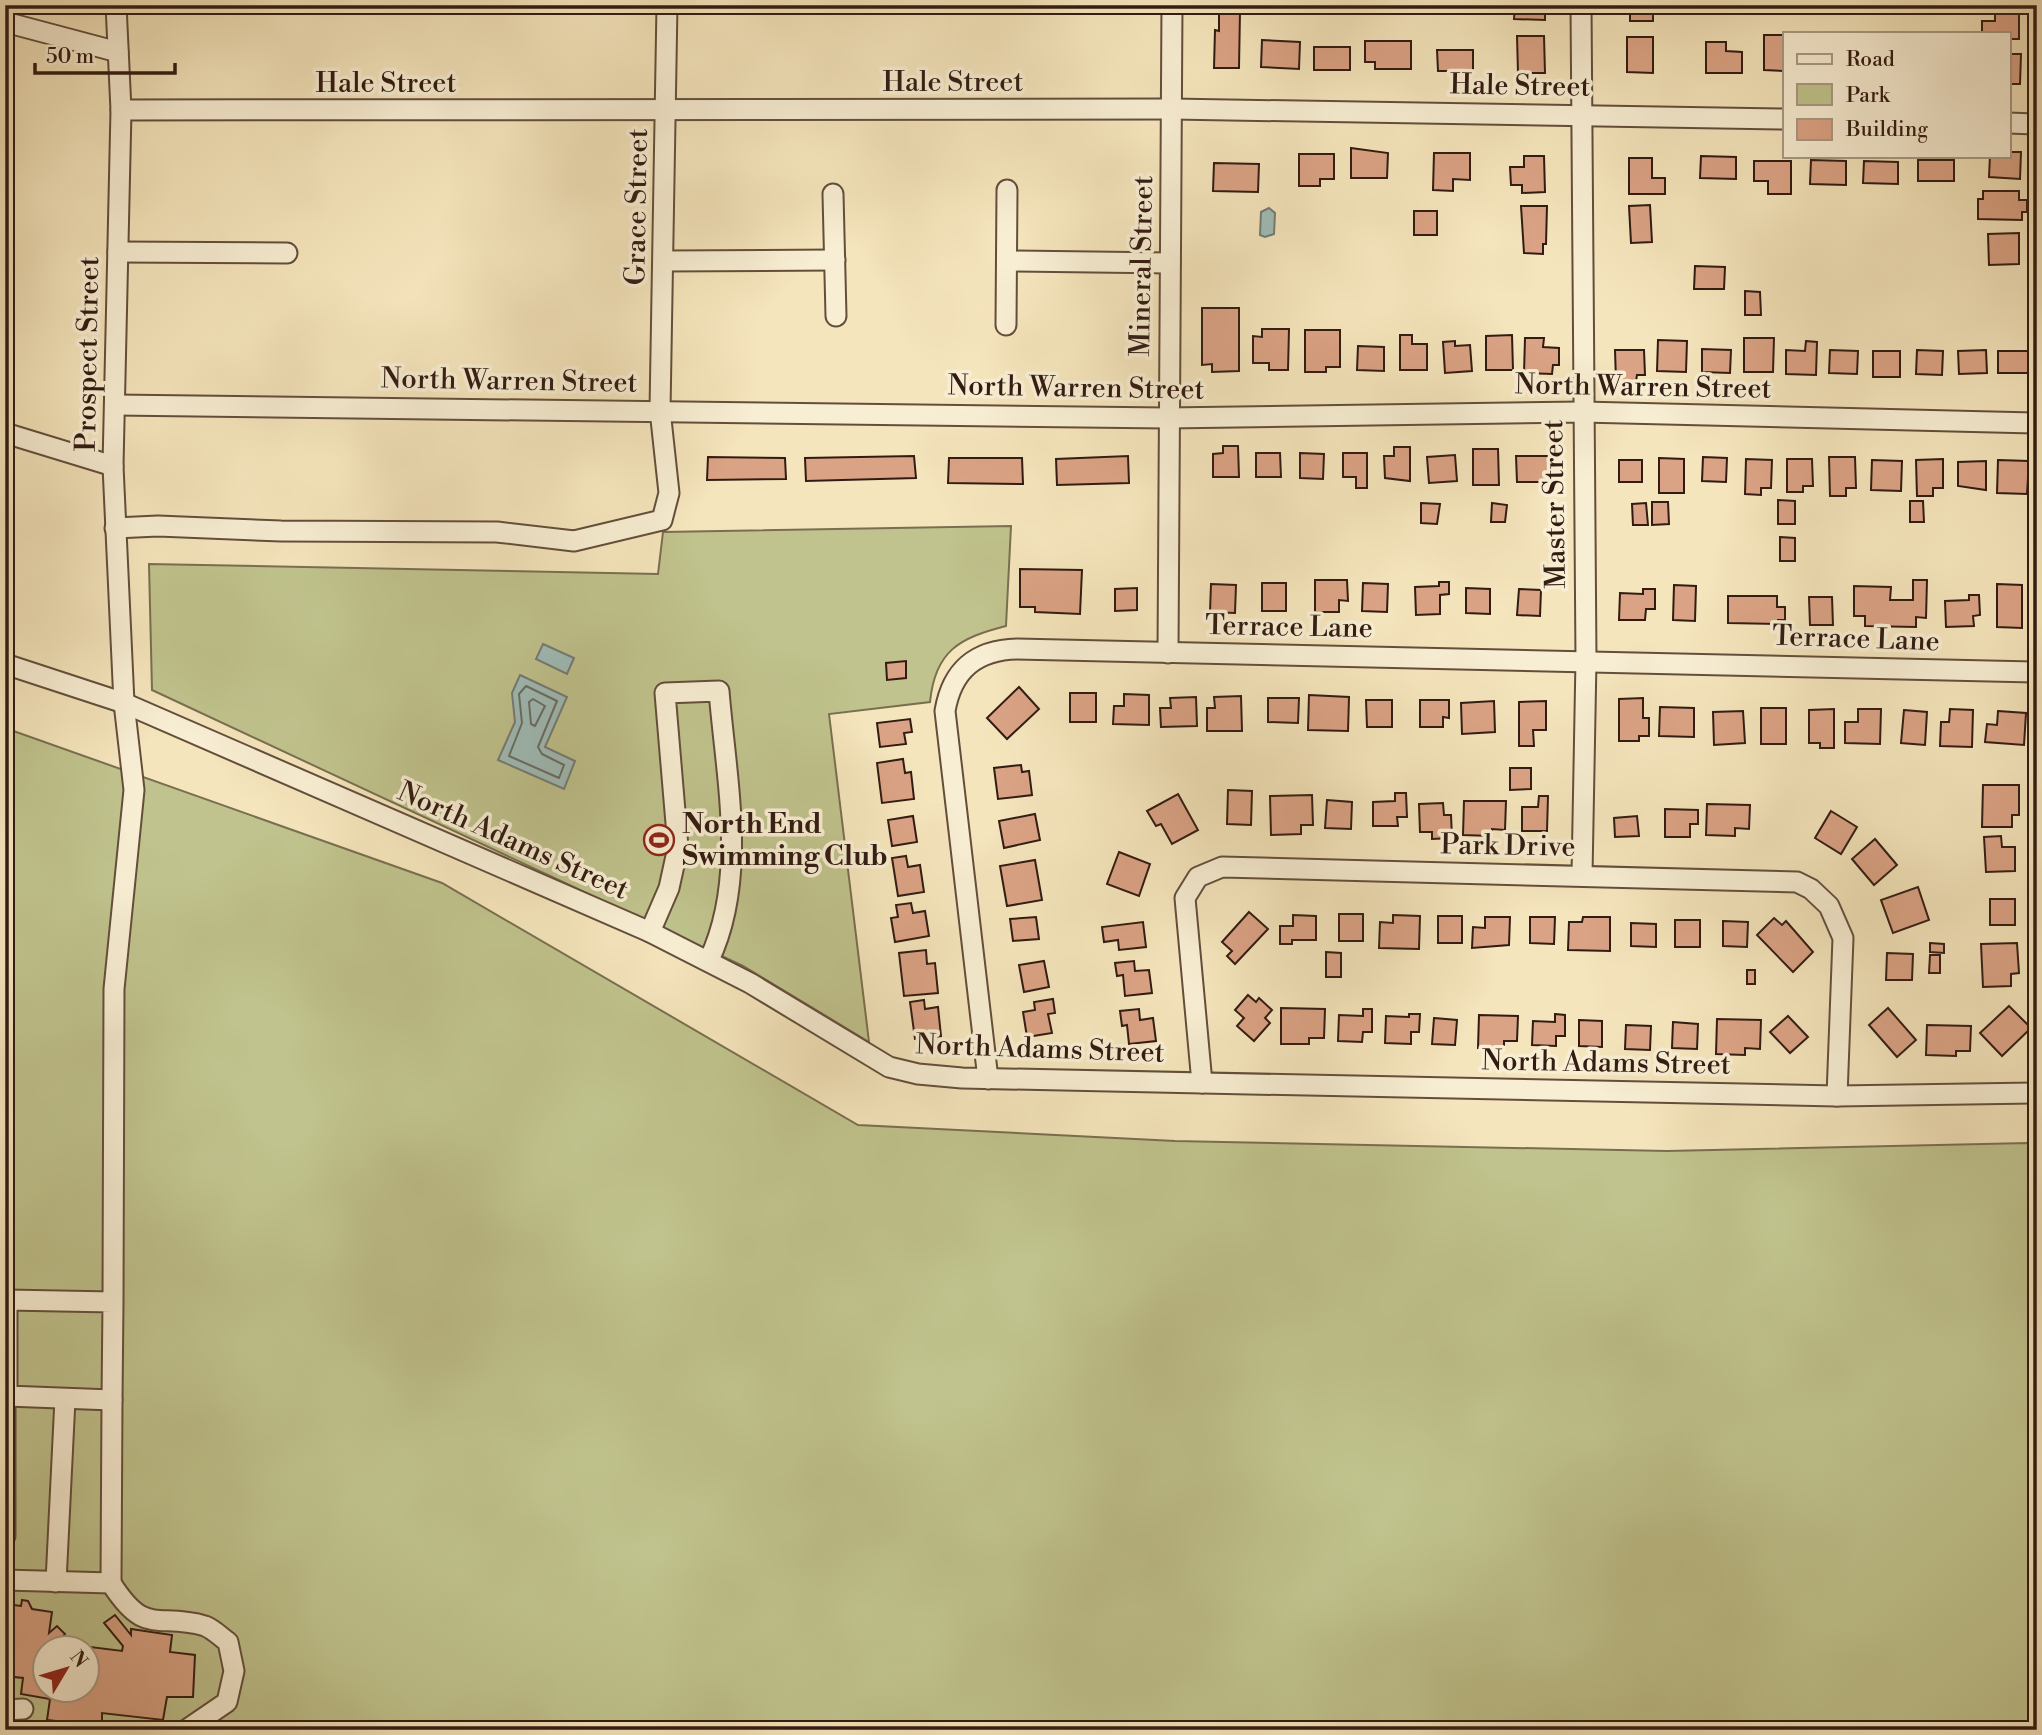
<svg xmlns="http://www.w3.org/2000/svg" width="2042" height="1735" font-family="'Libre Bodoni',serif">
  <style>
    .green { fill: #c0c38d; stroke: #796f50; stroke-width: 2; fill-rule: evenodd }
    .water { fill: #9fbdb9; stroke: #737c76; stroke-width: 2 }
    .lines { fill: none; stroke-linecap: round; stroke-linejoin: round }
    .shore { stroke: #686c66; stroke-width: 2 }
    .building { fill: #dba385; stroke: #321b12; stroke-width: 2; fill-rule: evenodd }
    .minor-casing { stroke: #634e3c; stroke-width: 23 }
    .minor { stroke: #f8eed3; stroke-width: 19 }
    .labels { text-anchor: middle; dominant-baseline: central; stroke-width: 7; stroke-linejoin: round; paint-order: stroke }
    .street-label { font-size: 28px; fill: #321b12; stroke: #f8eed3 }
    .poi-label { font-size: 28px; font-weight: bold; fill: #321b12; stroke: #f8eed3; text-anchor: start }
  </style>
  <rect width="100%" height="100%" fill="#f5e5bc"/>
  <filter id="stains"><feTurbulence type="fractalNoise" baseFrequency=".00286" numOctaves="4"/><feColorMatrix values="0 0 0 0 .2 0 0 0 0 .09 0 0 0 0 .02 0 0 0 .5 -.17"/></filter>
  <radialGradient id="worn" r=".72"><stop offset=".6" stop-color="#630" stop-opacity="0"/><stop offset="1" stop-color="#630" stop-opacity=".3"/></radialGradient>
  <!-- green -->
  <g class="green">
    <path d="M1011,526l-5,100c-47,12 -71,25 -76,76l-101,12 40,328 -126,-76 -591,-276 -3,-126 509,10 5,-42z"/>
    <path d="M5,728l437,155 416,242 317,16 492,10 361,-8 4,88 5,7v492h-2032zM46,1648h42v42h-42z"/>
  </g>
  <!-- water -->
  <g class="water">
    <path d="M1269,208l6,5 -1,21 -9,3 -5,-2 1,-23z"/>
    <path d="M543,644l31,14 -7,16 -31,-15z"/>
    <path d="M520,675l47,22 -22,50 30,14 -11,28 -66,-29 17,-38 -3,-29z"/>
  </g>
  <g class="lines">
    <!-- shore -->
    <g class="shore">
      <path d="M526,686l31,15 -19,46 4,7 22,11 -5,13 -50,-22 13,-33 -3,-29z"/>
      <path d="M533,699l12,7 -10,20 -4,-2 -2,-22z"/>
    </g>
  </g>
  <!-- building -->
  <g class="building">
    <path d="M1515,5h30v15l-31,-1z"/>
    <rect x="1630" y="5" width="23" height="16"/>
    <rect x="1689" y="5" width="22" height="4"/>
    <path d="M2019,8v31h-10v-6h-27v-12h13v-12z"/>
    <path d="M1219,10l21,1 -1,57h-25l1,-38 4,1z"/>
    <path d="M1764,35h21v36l-21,-1z"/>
    <path d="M1517,36h27l1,37h-27z"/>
    <path d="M1627,37h26v36l-26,-1z"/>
    <path d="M1262,40l38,2 -1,27 -38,-2z"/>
    <path d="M1365,41h46v28h-36v-7h-10z"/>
    <path d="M1706,42h20v9l16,1v21h-36z"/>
    <rect x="1314" y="47" width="36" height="23"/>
    <path d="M1437,50h36v21h-35z"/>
    <path d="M2009,54h12l-1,30h-11z"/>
    <path d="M1351,148l37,5 -1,25h-36z"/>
    <path d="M2009,152h12l-1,27 -31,-2 1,-21h19z"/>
    <path d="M1434,153h36v27l-17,-1v12l-20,-1z"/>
    <path d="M1299,154h35v25h-14v7h-21z"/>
    <path d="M1524,156h20l1,36 -23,1v-8h-11l-1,-18h14z"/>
    <path d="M1701,156l35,1v22l-36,-1z"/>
    <path d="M1629,158h23v20h13v16h-36z"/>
    <path d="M1811,160l35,1v24l-36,-1z"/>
    <rect x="1918" y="160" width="36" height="21"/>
    <path d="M1754,161h37v33h-23v-13h-14z"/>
    <path d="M1864,161l34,1v22l-35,-1z"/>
    <path d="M1214,163l45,1 -1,28 -45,-1z"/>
    <path d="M1983,191h36v9h8v12h-5v8l-44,-1v-20h5z"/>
    <path d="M1650,205l2,37 -21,1 -2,-37z"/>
    <path d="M1521,206h26l-1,38h-3v10l-19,-1z"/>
    <rect x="1414" y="211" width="23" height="24"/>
    <path d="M2019,233v31l-30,1 -1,-31z"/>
    <path d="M1695,266l30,1 -1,22h-30z"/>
    <path d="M1745,291l15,1 1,23h-16z"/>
    <path d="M1202,308h37v63l-27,1v-8l-10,1z"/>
    <path d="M1262,329h27l-1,41h-19v-7h-16v-27l9,1z"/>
    <path d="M1305,330h35v37h-14v5h-21z"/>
    <path d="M1400,335h12v9h15v26h-27z"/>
    <path d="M1512,335l1,35h-27v-34z"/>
    <path d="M1525,338h19l-1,9 16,1v17h-6l-1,9 -28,-1z"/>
    <path d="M1744,338h30l-1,34h-29z"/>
    <path d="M1658,340l29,1 -1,31 -29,-1z"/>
    <path d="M1455,341v5l15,-1 2,26 -27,2 -2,-31z"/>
    <path d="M1806,341l11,1 -1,33 -30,-1v-24l19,1z"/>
    <path d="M1358,346l26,1v24l-27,-1z"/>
    <path d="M1702,349l29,1 -1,23 -28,-1z"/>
    <path d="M1615,350h29l1,25h-8l-1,6h-20z"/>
    <path d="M1830,350l28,1 -1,23 -28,-1z"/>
    <path d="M1917,350l26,1 -1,24 -26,-1z"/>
    <path d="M1986,350l1,23 -28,1 -1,-23z"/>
    <rect x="1873" y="351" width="27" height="26"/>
    <rect x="1998" y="351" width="30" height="22"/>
    <path d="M1223,446h15l1,31h-26v-23l10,-1z"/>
    <path d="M1394,447h16v34l-25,-3 -1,-22h10z"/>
    <path d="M1473,449h25l1,36h-26z"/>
    <path d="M1256,453h24l1,24h-25z"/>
    <path d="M1300,453l24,1 -1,25 -23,-1z"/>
    <path d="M1343,453h24v35h-11v-11h-13z"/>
    <path d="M1455,455l2,26 -28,2 -2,-26z"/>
    <path d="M914,456l2,22 -110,3 -1,-23z"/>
    <path d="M1128,456l1,27 -72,2 -1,-26z"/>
    <path d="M1516,456h33l1,26h-33z"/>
    <path d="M708,457l77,1 1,21 -79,1z"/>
    <path d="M1703,457l24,1 -1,24 -24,-1z"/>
    <path d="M1829,457h26l1,31h-10v8h-16z"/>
    <path d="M949,458h73l1,26 -75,-1z"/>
    <path d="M1659,458l25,1v34h-25z"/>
    <path d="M1746,459l26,1 -1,28h-10v7l-16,-1z"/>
    <path d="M1787,459h25l1,27h-10v6h-16z"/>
    <path d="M1943,459v29h-10v8h-16l-1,-36z"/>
    <rect x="1619" y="460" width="23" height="22"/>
    <path d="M1872,460l30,1 -1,30 -30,-1z"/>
    <path d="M1998,460l31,1 -2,33 -30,-1z"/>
    <path d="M1986,461v29l-28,-4v-24z"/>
    <path d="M1778,500l17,1v23h-17z"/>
    <path d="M1910,501h13l1,21h-14z"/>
    <path d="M1652,502h16l1,22 -17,1z"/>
    <path d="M1421,503l19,1 -3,20 -16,-1z"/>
    <path d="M1492,503l15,2 -2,17h-14z"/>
    <path d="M1646,503l2,22h-15l-1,-21z"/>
    <path d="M1780,537l15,1v23h-15z"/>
    <path d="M1020,569l62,1 -2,44 -45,-2v-5h-15z"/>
    <path d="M1315,580h32l1,21 -9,-1v12h-24z"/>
    <path d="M1913,580h14l-1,38 -10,-1v10l-51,-1v-10h-11v-30l37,1 -1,13h23z"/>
    <path d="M1439,582h10v12l-9,1v19l-24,1 -1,-28 24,-1z"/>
    <rect x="1262" y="583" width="24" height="28"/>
    <path d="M1363,583l25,1 -1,28 -25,-1z"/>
    <path d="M1211,584l25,1 -1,28 -25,-1z"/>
    <path d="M1997,584l25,1v43l-25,-1z"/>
    <path d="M1674,585l22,1 -1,35 -22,-1z"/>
    <path d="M1137,588v22l-22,1v-22z"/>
    <path d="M1466,588l24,1v25l-24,-1z"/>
    <path d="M1519,589l22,1 -1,26 -23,-1z"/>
    <path d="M1643,589h12v20h-9l-1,11h-26l1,-27 23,1z"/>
    <path d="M1969,595h10l1,20 -7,1 1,10 -28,1 -1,-26 24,-1z"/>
    <path d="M1728,596h49v11h8v13h-7v4l-50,-1z"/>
    <path d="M1809,597h23l1,28h-23z"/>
    <path d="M906,661v17l-19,2 -1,-17z"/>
    <path d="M1019,687l20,22 -32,30 -20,-21z"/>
    <rect x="1070" y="693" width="26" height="29"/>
    <path d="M1124,694l25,1v30l-36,-1 1,-18h10z"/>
    <path d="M1309,695l40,2 -1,34 -40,-1z"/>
    <path d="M1241,696l1,35h-35v-23h8l-1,-11z"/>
    <path d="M1196,697l1,29 -36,1 -1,-19h11l-1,-10z"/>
    <path d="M1268,698h31l-1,25 -30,-1z"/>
    <path d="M1643,698v20h6v18h-10v5h-20v-42z"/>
    <path d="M1366,700h26v27h-25z"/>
    <path d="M1420,700h29v18l-6,-1v10h-23z"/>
    <path d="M1494,701l1,31 -33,2 -1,-31z"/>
    <path d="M1546,701v29h-13l1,16h-15v-44z"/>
    <path d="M1660,707l34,1v29l-35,-1z"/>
    <rect x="1761" y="708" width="25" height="36"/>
    <path d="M1834,709v39h-14v-5h-11v-33z"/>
    <path d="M1858,709h23l-1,35 -35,-1v-21h13z"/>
    <path d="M1950,709l23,1 -1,37 -32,-1 1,-24h8z"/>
    <path d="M1904,710l23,2 -2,33 -24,-2z"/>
    <path d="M1743,711l2,32 -31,2 -1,-33z"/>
    <path d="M1998,711l28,2 -2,32 -39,-3 2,-18 10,1z"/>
    <path d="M910,719l2,13 -8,1 2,11 -26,3 -3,-24z"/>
    <path d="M903,759l2,14 6,-1 3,27 -32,4 -5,-40z"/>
    <path d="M1021,765l1,7 7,-1 3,24 -34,4 -4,-31z"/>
    <path d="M1510,768h21v21l-21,1z"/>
    <path d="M1983,785h36v30h-7v12h-30z"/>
    <path d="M1228,790l24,1 -1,34 -24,-1z"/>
    <path d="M1395,793h11l1,24h-10l1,9h-25v-24l22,-1z"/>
    <path d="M1178,794l20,36 -26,14 -11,-20 -5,2 -9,-15z"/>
    <path d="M1312,795l1,30h-12v9l-30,1 -1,-39z"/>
    <path d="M1539,796h9l-1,35h-25v-24h16z"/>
    <path d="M1327,800l25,2 -1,27 -26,-1z"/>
    <path d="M1464,801h42l-1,29 -13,-1v7l-29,-1z"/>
    <path d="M1443,803l1,12h7l1,23 -20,1v-7h-12l-1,-28z"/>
    <path d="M1707,804l43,1 -1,24 -14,-1v8l-29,-1z"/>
    <path d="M1665,809l33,1v14h-8v13h-25z"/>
    <path d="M1831,811l26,16 -16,27 -26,-16z"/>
    <path d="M1035,814l5,26 -36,8 -5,-27z"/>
    <path d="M913,816l4,26 -25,4 -4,-26z"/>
    <path d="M1637,816l2,20 -24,1 -1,-19z"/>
    <path d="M2001,836l1,11h13v24l-29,1 -2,-35z"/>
    <path d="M1875,839l22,26 -23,20 -22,-26z"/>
    <path d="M1119,852l31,12 -11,32 -32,-12z"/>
    <path d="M906,856l2,11 12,-2 4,27 -26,4 -6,-38z"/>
    <path d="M1035,860l7,40 -35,6 -7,-40z"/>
    <path d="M1918,887l11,33 -36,13 -12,-33z"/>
    <rect x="1990" y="899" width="25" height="26"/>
    <path d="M911,903l2,10 12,-2 4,25 -34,6 -4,-24 7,-1 -2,-12z"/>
    <path d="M1249,912l19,17 -33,35 -8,-8 5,-5 -10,-9z"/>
    <rect x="1339" y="914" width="24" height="27"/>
    <path d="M1293,915l23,1v24h-24v4h-12v-18h13z"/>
    <path d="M1393,915l27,1 -1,33 -40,-1 1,-26 13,1z"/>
    <rect x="1438" y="916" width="24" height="27"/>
    <path d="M1036,917l3,22 -26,2 -3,-22z"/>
    <path d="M1485,917h25l-1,28 -37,3 1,-21 12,1z"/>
    <path d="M1530,917h25l-1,27 -24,-1z"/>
    <path d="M1583,917h27v34l-42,-1 1,-28h13z"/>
    <path d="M1774,918l8,7 4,-4 27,31 -20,20 -36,-37z"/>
    <rect x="1675" y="920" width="25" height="27"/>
    <path d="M1723,921l25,1 -1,25 -24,-1z"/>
    <path d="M1143,922l3,25 -27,3 -1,-10 -14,2 -2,-15z"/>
    <path d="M1631,923l25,1v23l-25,-1z"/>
    <path d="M1930,943l14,1v9l-14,-1z"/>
    <path d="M2017,943l2,30 -8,1v12l-28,1 -2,-43z"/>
    <path d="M926,950l1,14 8,-1 3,30 -34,3 -5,-43z"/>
    <path d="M1326,952l15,1v24h-15z"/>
    <path d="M1887,953l26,1 -1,26h-26z"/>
    <path d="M1930,955h10v18h-11z"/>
    <path d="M1044,961l5,26 -25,5 -5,-27z"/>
    <path d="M1134,961l1,10 14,-1 3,23 -27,3 -2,-21 -6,1 -2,-13z"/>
    <rect x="1747" y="970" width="8" height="14"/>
    <path d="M1248,995l8,7 3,-4 13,12 -7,8 5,5 -16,18 -17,-15 7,-8 -9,-8z"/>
    <path d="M1053,999l2,14 -7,1 4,19 -25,4 -4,-25 12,-2 -1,-8z"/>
    <path d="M924,1000l1,9 13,-2 3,29 -26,3 -5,-37z"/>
    <path d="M2009,1006l22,22 -29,28 -22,-23z"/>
    <path d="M1281,1008l44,1 -1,29h-15v6h-28z"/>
    <path d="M1888,1008l28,32 -19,17 -28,-32z"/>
    <path d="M1139,1009l1,11 13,-2 3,23 -27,3 -2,-19 -5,1 -2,-15z"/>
    <path d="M1363,1009h9v23h-9l-1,10 -24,-1 1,-26 24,1z"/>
    <path d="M1409,1014h11l-1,18h-8v12l-26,-1 1,-27 23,1z"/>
    <path d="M1555,1014l10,1v21h-9v10l-24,-1 1,-24 22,1z"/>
    <path d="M1479,1015l39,1 -1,25h-13v8l-26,-1z"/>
    <path d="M1788,1016l20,21 -18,16 -20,-21z"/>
    <path d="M1434,1018l23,2 -2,25 -23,-1z"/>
    <path d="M1717,1019l44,1 -1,29 -15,-1v7l-29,-1z"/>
    <path d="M1579,1020l23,1v26l-23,-1z"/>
    <path d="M1673,1022l25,2 -1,25 -25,-1z"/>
    <path d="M1626,1025l25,1 -1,24 -25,-1z"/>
    <path d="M1927,1025l44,1 -1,25h-14v5l-30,-1z"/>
    <path d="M22,1600l6,1 4,8 20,3 -3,21 8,-7 8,8 -7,9 64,8 1,-5 -19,-23 11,-8 16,20v-6l41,6 -2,17 25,3 -2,42h-26l-4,23 -61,-7v13l-55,-6 3,-21 -29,-5 2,-16 -18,-2v-72l16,2zM46,1648h42v42h-42z"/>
  </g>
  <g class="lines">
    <!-- minor casing -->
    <g class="minor-casing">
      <g id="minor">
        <path d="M1581,5l5,655 -4,215"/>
        <path d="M5,22l113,30"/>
        <path d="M121,110l1051,-1 613,10"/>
        <path d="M2009,123l28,1"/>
        <path d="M833,194l3,122"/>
        <path d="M118,252l169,1"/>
        <path d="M664,261l171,-1"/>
        <path d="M1007,261l163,2"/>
        <path d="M1006,325l1,-135"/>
        <path d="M115,405l1052,13 415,-6 455,11"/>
        <path d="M5,433l108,33"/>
        <path d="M115,528l43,-2 123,5 216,1 77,9 88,-21 7,-27 -9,-83 7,-405"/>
        <path d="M1168,653l4,-648"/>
        <path d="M5,664l119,39 526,229 100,51 139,84 29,7 44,4 875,18 200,-3"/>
        <path d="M650,932l19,-44 9,-41 -13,-154 54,-2c7,87 29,187 -10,269"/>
        <path d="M988,1079l-43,-368c7,-41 31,-61 72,-62l1020,23"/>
        <path d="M1202,1083l-17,-185 13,-21 24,-10 575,15 14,7 18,17 14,32 -6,158"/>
        <path d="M113,1302l-1,98 -105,-4v-96l106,2 1,-313 20,-199 -10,-87 -11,-237 8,-356 -5,-105"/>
        <path d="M5,1396v140"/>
        <path d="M5,1580l106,3 1,-183"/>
        <path d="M56,1582l9,-183"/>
        <path d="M111,1583c35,55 46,29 94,43 8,3 16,11 23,16l6,29 -7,31 -41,28"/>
        <path d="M5,1710l18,-1"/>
      </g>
    </g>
    <!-- minor -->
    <use href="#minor" class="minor"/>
  </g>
  <!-- icons -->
  <defs>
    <g id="stadium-ring" transform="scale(1.575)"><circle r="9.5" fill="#f8eed3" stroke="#8f2418" stroke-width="1.5"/><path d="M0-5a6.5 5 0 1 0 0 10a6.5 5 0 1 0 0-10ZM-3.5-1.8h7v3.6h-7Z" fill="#8f2418"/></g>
  </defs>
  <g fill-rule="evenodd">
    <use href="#stadium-ring" x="659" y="840"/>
  </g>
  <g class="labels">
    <!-- street labels -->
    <g class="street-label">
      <text x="953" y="82">Hale Street</text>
      <text x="386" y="83">Hale Street</text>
      <text transform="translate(1520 86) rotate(1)">Hale Street</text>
      <text transform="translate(637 207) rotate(-89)">Grace Street</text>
      <text transform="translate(1142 266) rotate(-89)">Mineral Street</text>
      <text transform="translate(88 354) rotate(-89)">Prospect Street</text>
      <text transform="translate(509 381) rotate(1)">North Warren Street</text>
      <text transform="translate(1643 387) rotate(1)">North Warren Street</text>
      <text transform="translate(1076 388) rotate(1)">North Warren Street</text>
      <text transform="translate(1555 504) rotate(-91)">Master Street</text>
      <text transform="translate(1289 627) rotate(1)">Terrace Lane</text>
      <text transform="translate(1856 639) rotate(2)">Terrace Lane</text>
      <text transform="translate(513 841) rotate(24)">North Adams Street</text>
      <text transform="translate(1508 846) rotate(1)">Park Drive</text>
      <text transform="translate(1040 1049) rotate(2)">North Adams Street</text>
      <text transform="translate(1606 1063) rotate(1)">North Adams Street</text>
    </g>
    <!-- poi labels -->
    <g class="poi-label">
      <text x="682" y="824">North End<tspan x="682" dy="32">Swimming Club</tspan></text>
    </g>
  </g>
  <!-- margin -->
  <rect width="2042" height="1735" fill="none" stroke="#f5e5bc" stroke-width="28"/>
  <rect x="7" y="7" width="2028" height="1721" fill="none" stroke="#321b12" stroke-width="3.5"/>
  <rect x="14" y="14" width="2014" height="1707" fill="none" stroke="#321b12" stroke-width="2"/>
  <!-- legend -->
  <rect x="1783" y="32" width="228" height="126" fill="#f8eed3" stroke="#a99a86" stroke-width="2"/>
  <rect x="1797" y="54" width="35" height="10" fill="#f8eed3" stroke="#a99a86" stroke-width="2"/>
  <text x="1846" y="66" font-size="21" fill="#321b12">Road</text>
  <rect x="1797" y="84" width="35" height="21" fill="#c0c38d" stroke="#a99a86" stroke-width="2"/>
  <text x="1846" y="102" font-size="21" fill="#321b12">Park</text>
  <rect x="1797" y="119" width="35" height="21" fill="#dba385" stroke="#a99a86" stroke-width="2"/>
  <text x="1846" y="136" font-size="21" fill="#321b12">Building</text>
  <!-- north arrow -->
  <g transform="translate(66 1669) rotate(52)"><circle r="33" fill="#f8eed3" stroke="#a99a86" stroke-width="2"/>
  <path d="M0-5L12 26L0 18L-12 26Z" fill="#8f2418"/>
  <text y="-10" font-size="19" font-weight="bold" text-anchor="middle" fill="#321b12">N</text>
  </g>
  <!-- scale -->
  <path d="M35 63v10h140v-10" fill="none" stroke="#321b12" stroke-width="3.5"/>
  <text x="46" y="63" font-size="21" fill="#321b12" stroke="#f8eed3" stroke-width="5" paint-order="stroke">50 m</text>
  <rect width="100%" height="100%" filter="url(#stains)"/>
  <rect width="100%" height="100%" fill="url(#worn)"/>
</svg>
